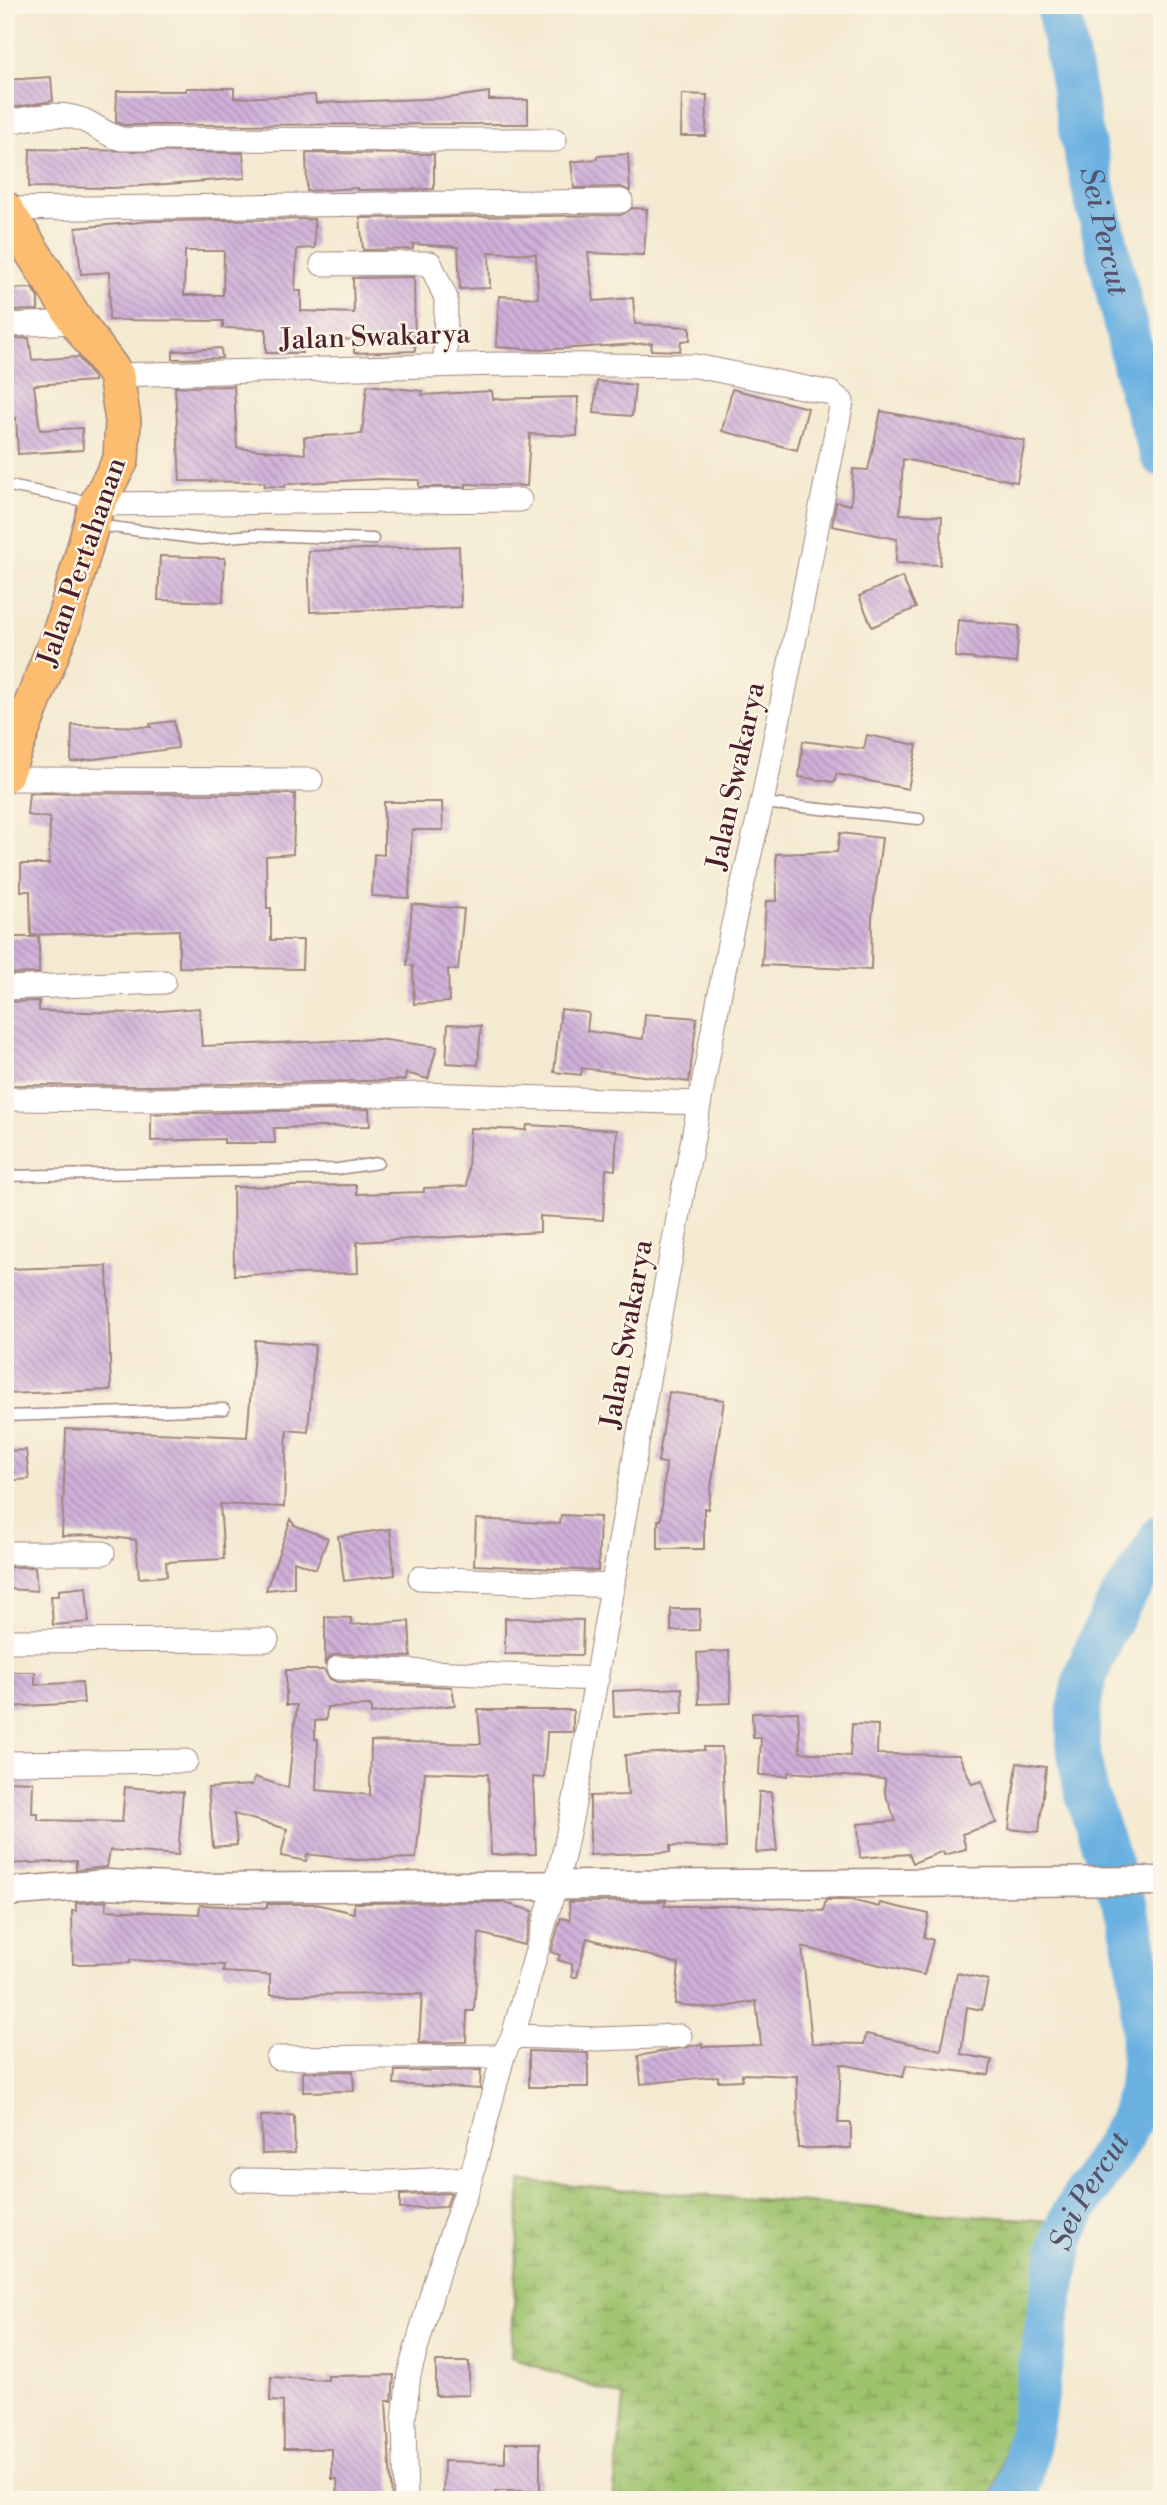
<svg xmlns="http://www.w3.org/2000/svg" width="1167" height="2505" font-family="'Libre Bodoni',serif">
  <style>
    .wetland { fill: url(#wetland-marsh); stroke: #74714c; stroke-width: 2 }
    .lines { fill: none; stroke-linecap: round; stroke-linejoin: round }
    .river { stroke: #6bb1e1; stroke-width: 44 }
    .building { fill: url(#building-back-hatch); fill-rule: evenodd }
    .service-casing { stroke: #9f847e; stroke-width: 13 }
    .minor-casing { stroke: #9f847e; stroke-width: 25 }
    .tertiary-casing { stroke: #9f847e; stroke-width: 31 }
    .primary-casing { stroke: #9f847e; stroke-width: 38 }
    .service { stroke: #fff; stroke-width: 10 }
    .minor { stroke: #fff; stroke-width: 23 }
    .tertiary { stroke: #fff; stroke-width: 28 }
    .primary { stroke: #fcbd6f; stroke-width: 35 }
    .labels { text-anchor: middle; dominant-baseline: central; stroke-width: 5; stroke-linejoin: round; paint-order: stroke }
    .street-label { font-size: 28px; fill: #4a1f2b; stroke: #fcf5e5 }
    .water-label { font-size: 30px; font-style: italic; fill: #56526b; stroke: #fcf5e5 }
  </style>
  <defs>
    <pattern id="wetland-marsh" width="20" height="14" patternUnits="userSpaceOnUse" patternTransform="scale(1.75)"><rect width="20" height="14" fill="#9ec36d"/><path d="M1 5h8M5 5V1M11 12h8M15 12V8" fill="none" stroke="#839e5a"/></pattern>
    <pattern id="building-back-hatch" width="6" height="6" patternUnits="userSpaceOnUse" patternTransform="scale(1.75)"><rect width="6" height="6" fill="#cfb0d9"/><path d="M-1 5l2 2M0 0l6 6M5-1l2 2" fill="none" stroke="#aa8fb0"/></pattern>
  </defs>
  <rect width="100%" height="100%" fill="#fcf5e5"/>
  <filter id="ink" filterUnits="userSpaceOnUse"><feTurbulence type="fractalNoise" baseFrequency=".0143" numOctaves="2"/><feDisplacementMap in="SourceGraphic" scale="14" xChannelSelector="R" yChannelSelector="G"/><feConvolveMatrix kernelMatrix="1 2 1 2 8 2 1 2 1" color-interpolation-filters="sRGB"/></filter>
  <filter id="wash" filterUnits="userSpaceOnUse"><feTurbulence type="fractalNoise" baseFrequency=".00686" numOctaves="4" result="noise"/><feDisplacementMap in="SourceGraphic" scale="28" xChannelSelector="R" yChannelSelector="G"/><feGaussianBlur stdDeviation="1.57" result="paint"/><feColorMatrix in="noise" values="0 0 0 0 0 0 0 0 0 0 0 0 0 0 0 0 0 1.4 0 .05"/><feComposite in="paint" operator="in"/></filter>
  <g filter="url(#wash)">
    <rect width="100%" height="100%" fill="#f4ead1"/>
    <!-- wetland -->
    <path class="wetland" d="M521,2182l543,40 -72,278h-379l11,-102 -113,-41z"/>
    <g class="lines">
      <!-- river -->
      <g class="river">
        <path id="s1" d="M1058,5l24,133 58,251 22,66"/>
        <path id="s2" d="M1015,2500c19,-68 24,-139 38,-209 4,-18 6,-39 12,-57 22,-60 74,-97 77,-166 2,-44 1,-89 -9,-132 -19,-83 -70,-156 -51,-246 5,-22 23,-63 35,-83 14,-24 33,-45 45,-71"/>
      </g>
    </g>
    <g id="blocks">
      <!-- building -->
      <g class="building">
        <path d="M51,77l2,24 -48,8v-29z"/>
        <path d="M186,88h48v10l81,-3 1,8 133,-5 40,-6v8h39v24l-404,1 -8,-3 1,-31h69z"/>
        <path d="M682,94l25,1 -1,41h-25z"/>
        <path d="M30,149l213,4 2,25 -132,10 -84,-1z"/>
        <path d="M306,153l128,1v35l-77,1v-2l-50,3z"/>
        <path d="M628,154l2,37 -9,-4 -47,1 -3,-26 26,-3v-3z"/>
        <path d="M633,208l14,1 -3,46 -56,-2 6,48 39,-3 2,26 55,3v13l-9,1 -1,10 -29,-1 1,-7 -111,7 -45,-3 3,-51 39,2 -2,-44 -47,-2 1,36 -30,1 -2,-42 -45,-3v5l-50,1 -3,-32 261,-3z"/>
        <path d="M314,219l1,29 -18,1 -2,42h6v20l53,2 -1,-35 61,-1 1,74 -61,2v-13l-53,-3 1,16h-36v-24l-43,-1v-7l-114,-1 1,-48 -29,2 -5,-46 75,-7zM185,251h39l-1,44h-39z"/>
        <path d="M32,288l6,10v12l-33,1v-22z"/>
        <path d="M29,338l3,22 46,-3 16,22v2l-60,4 6,45 42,-2 1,22 -65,4 -2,-36 -11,2v-81z"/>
        <path d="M221,348l1,10 -49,1v-8z"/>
        <path d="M597,381l38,4 -3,31 -38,-3z"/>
        <path d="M367,385l56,6 -1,4 70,-4 1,8 85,-2 -1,39 -47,-2 -3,52 -61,-2v3h-47v-7l-40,-1 -94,5v3l-21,-1 1,-4 -85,-1 -5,-94 59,-1 3,62 68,6 -1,-17 58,-3z"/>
        <path d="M732,389l76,19 -11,42 -75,-19z"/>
        <path d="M881,411l144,30 -8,41 -114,-23 -3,55 42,2 -2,49 -44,-2 1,-24 -65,-13 4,-24 15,3 2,-36 15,1z"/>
        <path d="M459,546l2,61 -151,5 -2,-61z"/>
        <path d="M160,556l65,2 -2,44 -65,-2z"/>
        <path d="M902,577l14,31 -44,19 -13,-31z"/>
        <path d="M958,620l61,6 -3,37 -61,-6z"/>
        <path d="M174,721l4,27 -107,14 1,-37 79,2 -1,-3z"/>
        <path d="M867,735l50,10 -9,44 -72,-15 -1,8 -36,-5 4,-36 61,8z"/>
        <path d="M29,793l266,1 -2,60 -27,2 1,52h4v32h32l-1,29 -123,-2v-37l-148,5 -1,-44h-9v-27h28l1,-46 -23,-3z"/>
        <path d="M384,802h58l1,28h-31l-3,68 -37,-2 2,-42 10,1z"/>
        <path d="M840,833l42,5 -10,80 -1,52 -109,-5 4,-64h11l-1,-47 61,-2z"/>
        <path d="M412,904l52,5 -6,61 -10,-1 1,33 -35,2 -1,-38 -6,-1z"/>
        <path d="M5,937h34v36l-34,1z"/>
        <path d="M39,1001v10l97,2 63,-5 3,38 176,-7 59,8 -9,32 -22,-6 -1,7 -253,6 -147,-1v-83z"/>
        <path d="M561,1009l28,4 -2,18 56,8 2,-25 52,4 -8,64 -107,-14 -1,7 -27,-3z"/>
        <path d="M448,1024l33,2 -3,39 -32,-2z"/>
        <path d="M369,1109l1,17 -96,2 1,15h-51v-4l-73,2v-27z"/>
        <path d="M527,1125l90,5 -2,40 -9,-1 -3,51 -63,-4v16l-183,10 1,31 -124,2 -1,-88 123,-2 1,9 67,-2v-4l43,-2 3,-58 56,2z"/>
        <path d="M107,1266l4,124 -106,4v-125z"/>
        <path d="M255,1340l60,5 -7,87 -21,-2 -3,77 -64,-3 4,55 -58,3 1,14 -28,2 -3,-38 -43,-5 -31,1 4,-107 181,8z"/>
        <path d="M669,1392l55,8 -16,109 -4,-1v41h-46v-29h3l5,-57 -8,-1z"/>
        <path d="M26,1450l3,29 -24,2v-30z"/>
        <path d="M561,1515l39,2 -2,54 -124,-6 2,-46 84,5z"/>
        <path d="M291,1519l3,6 34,13 -12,31 -22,-8v26l-28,3z"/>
        <path d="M390,1529l5,46 -51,6 -6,-45z"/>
        <path d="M9,1567h26l2,24 -29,-2z"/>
        <path d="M86,1587l3,35 -36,3 -2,-29h8v-6z"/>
        <path d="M671,1609h29l-1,21 -28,1z"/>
        <path d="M325,1617l26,1v7l58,-4 2,36 -73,-3 -7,2 -6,8z"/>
        <path d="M505,1618l78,2 -1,35 -77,-1z"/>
        <path d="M729,1651l2,52 -32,1 -2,-51z"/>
        <path d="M286,1670h38l6,9 7,3 115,5 3,18 -84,9v-8l-44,1 -1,13 -11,1v18h3l-2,51 54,5 1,-54 110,3 -3,-34h95v22h-26l-3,46 -11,-1 3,77 -45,1 -3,-81 -63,-2 -9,86 -60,2 -49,-6 -1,7 -25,-5 6,-27 -53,-15 3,31 -24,2 -5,-59 44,-3 3,-8 33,11 9,-83h-11z"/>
        <path d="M5,1672h30v13l47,-3 2,21 -79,4z"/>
        <path d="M682,1688l1,25 -69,4 -1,-26z"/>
        <path d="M798,1712l2,40 50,4 2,-32 26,1 -1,29 82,1 13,29 10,-3 14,42 -34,11 4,15 -22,6 -1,-4 -30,12 -4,-9 -49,4 -2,-34 38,-3 -11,-28v-14l-97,-7v4l-29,-1 2,-37h-8l-1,-25z"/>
        <path d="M704,1747h18l4,101 -56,-2v6l-80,3v-59l38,-1 -3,-40 79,-5z"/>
        <path d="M1017,1763l29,4 -7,65 -30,-3z"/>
        <path d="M5,1781l28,1 -1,31h6v7l84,2 3,-35 58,5 -5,63 -68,-5 -3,17 -31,3v-9l-71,3z"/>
        <path d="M759,1792h12l6,59 -21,2z"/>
        <path d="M826,1900h25l28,7 1,-4 49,11 -5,23 9,3 -9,35 -122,-28 10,96 52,1 2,-10 75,16 16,-77 31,7 -6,30 -15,-3 -6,47 31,6 -3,15 -83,-10 -3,12 -62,-13 -3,59h13v25h-53l-1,-72 -55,-2v6l-24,1v-5l-77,8 -3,-28 64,-12v3l59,-2 -5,-44 -41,8 -40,-5 4,-40 -92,-26 -10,39h-5v-13l-14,-4 2,-5 -9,-3 10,-34 9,2 -1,-18 97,-1 -2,5h82l77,5z"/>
        <path d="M106,1901v9l93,4 1,-9 67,3v-4h49l38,9v-10l147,-1 32,9 -9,34 -45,-12 -5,78h-7l-1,31 -47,1 3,-49 -152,1v-20l-47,-3 1,-7 -94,-5v3l-57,1 -1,-53h4v-8z"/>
        <path d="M529,2051l59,2v34h-59z"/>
        <path d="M481,2070l-1,19 -86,-5 1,-13z"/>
        <path d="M353,2071l1,20 -51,1v-20z"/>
        <path d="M294,2115l1,38 -33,1 -1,-38z"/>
        <path d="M451,2193l-5,14 -46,2v-14z"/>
        <path d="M436,2362h33v33l-33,1z"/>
        <path d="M394,2375l-2,26h-6l6,99h-54l-1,-21h-5v-30h-48l-1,-47 -13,-1 1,-24 57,3v-4z"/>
        <path d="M505,2443h35v48h-44v9h-53l1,-39 61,2z"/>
      </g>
    </g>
  </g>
  <g filter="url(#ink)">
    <use href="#blocks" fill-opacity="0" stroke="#9f847e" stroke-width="2"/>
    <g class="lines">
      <!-- service casing -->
      <g class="service-casing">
        <g id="service">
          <path d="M5,485l89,18"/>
          <path d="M97,525l103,14 54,-4 119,4"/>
          <path d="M762,803l157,16"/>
          <path d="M5,1176l333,-7 40,-6"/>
          <path d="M5,1416l219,-7"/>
        </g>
      </g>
      <!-- minor casing -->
      <g class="minor-casing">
        <g id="minor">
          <path d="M5,123c25,-5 53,-13 78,-3 14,6 23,15 39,19l433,1"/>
          <path d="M5,209l616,-8"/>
          <path d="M322,264l108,-1 16,35 -1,67"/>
          <path d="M5,325l72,-3"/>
          <path d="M116,375l382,-11 198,2 135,27 11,9 -80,401 -31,130 -82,442 -72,414 -14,68 -50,179 -10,20 -32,122 -33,94 -29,102 -5,46 2,80"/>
          <path d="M97,504l423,-4"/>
          <path d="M5,779l306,1"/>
          <path d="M5,988l159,-6"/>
          <path d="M5,1099l147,1 271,-6 276,9"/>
          <path d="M5,1553h98"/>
          <path d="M420,1578l193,8"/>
          <path d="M5,1641l262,-1"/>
          <path d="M338,1668l259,11"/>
          <path d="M5,1763l181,-2"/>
          <path d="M513,2036l86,3 81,-3"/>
          <path d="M278,2058l225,-2"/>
          <path d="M243,2180l146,2 82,-4"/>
        </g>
      </g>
      <!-- tertiary casing -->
      <g class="tertiary-casing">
        <path id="tertiary" d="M5,1892l103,-8 81,4 973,-7"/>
      </g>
      <!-- primary casing -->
      <g class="primary-casing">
        <path id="primary" d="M5,209l72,113 39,53 7,46 -2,39 -24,44 -34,120 -58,150"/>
      </g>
      <!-- service -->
      <use href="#service" class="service"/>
      <!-- minor -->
      <use href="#minor" class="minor"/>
      <!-- tertiary -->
      <use href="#tertiary" class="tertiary"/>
      <!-- primary -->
      <use href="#primary" class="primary"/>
    </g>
  </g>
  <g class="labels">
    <!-- street labels -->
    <g class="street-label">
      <text transform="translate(375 337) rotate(-2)">Jalan Swakarya</text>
      <text transform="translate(82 562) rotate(-71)">Jalan Pertahanan</text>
      <text transform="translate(736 776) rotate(-78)">Jalan Swakarya</text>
      <text transform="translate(627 1334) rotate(-80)">Jalan Swakarya</text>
    </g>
    <!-- water labels -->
    <g class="water-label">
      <text stroke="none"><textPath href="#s1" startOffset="231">Sei Percut</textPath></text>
      <text stroke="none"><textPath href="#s2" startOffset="320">Sei Percut</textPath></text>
    </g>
  </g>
  <!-- margin -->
  <rect width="1167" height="2505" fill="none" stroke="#fcf5e5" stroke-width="28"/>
</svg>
